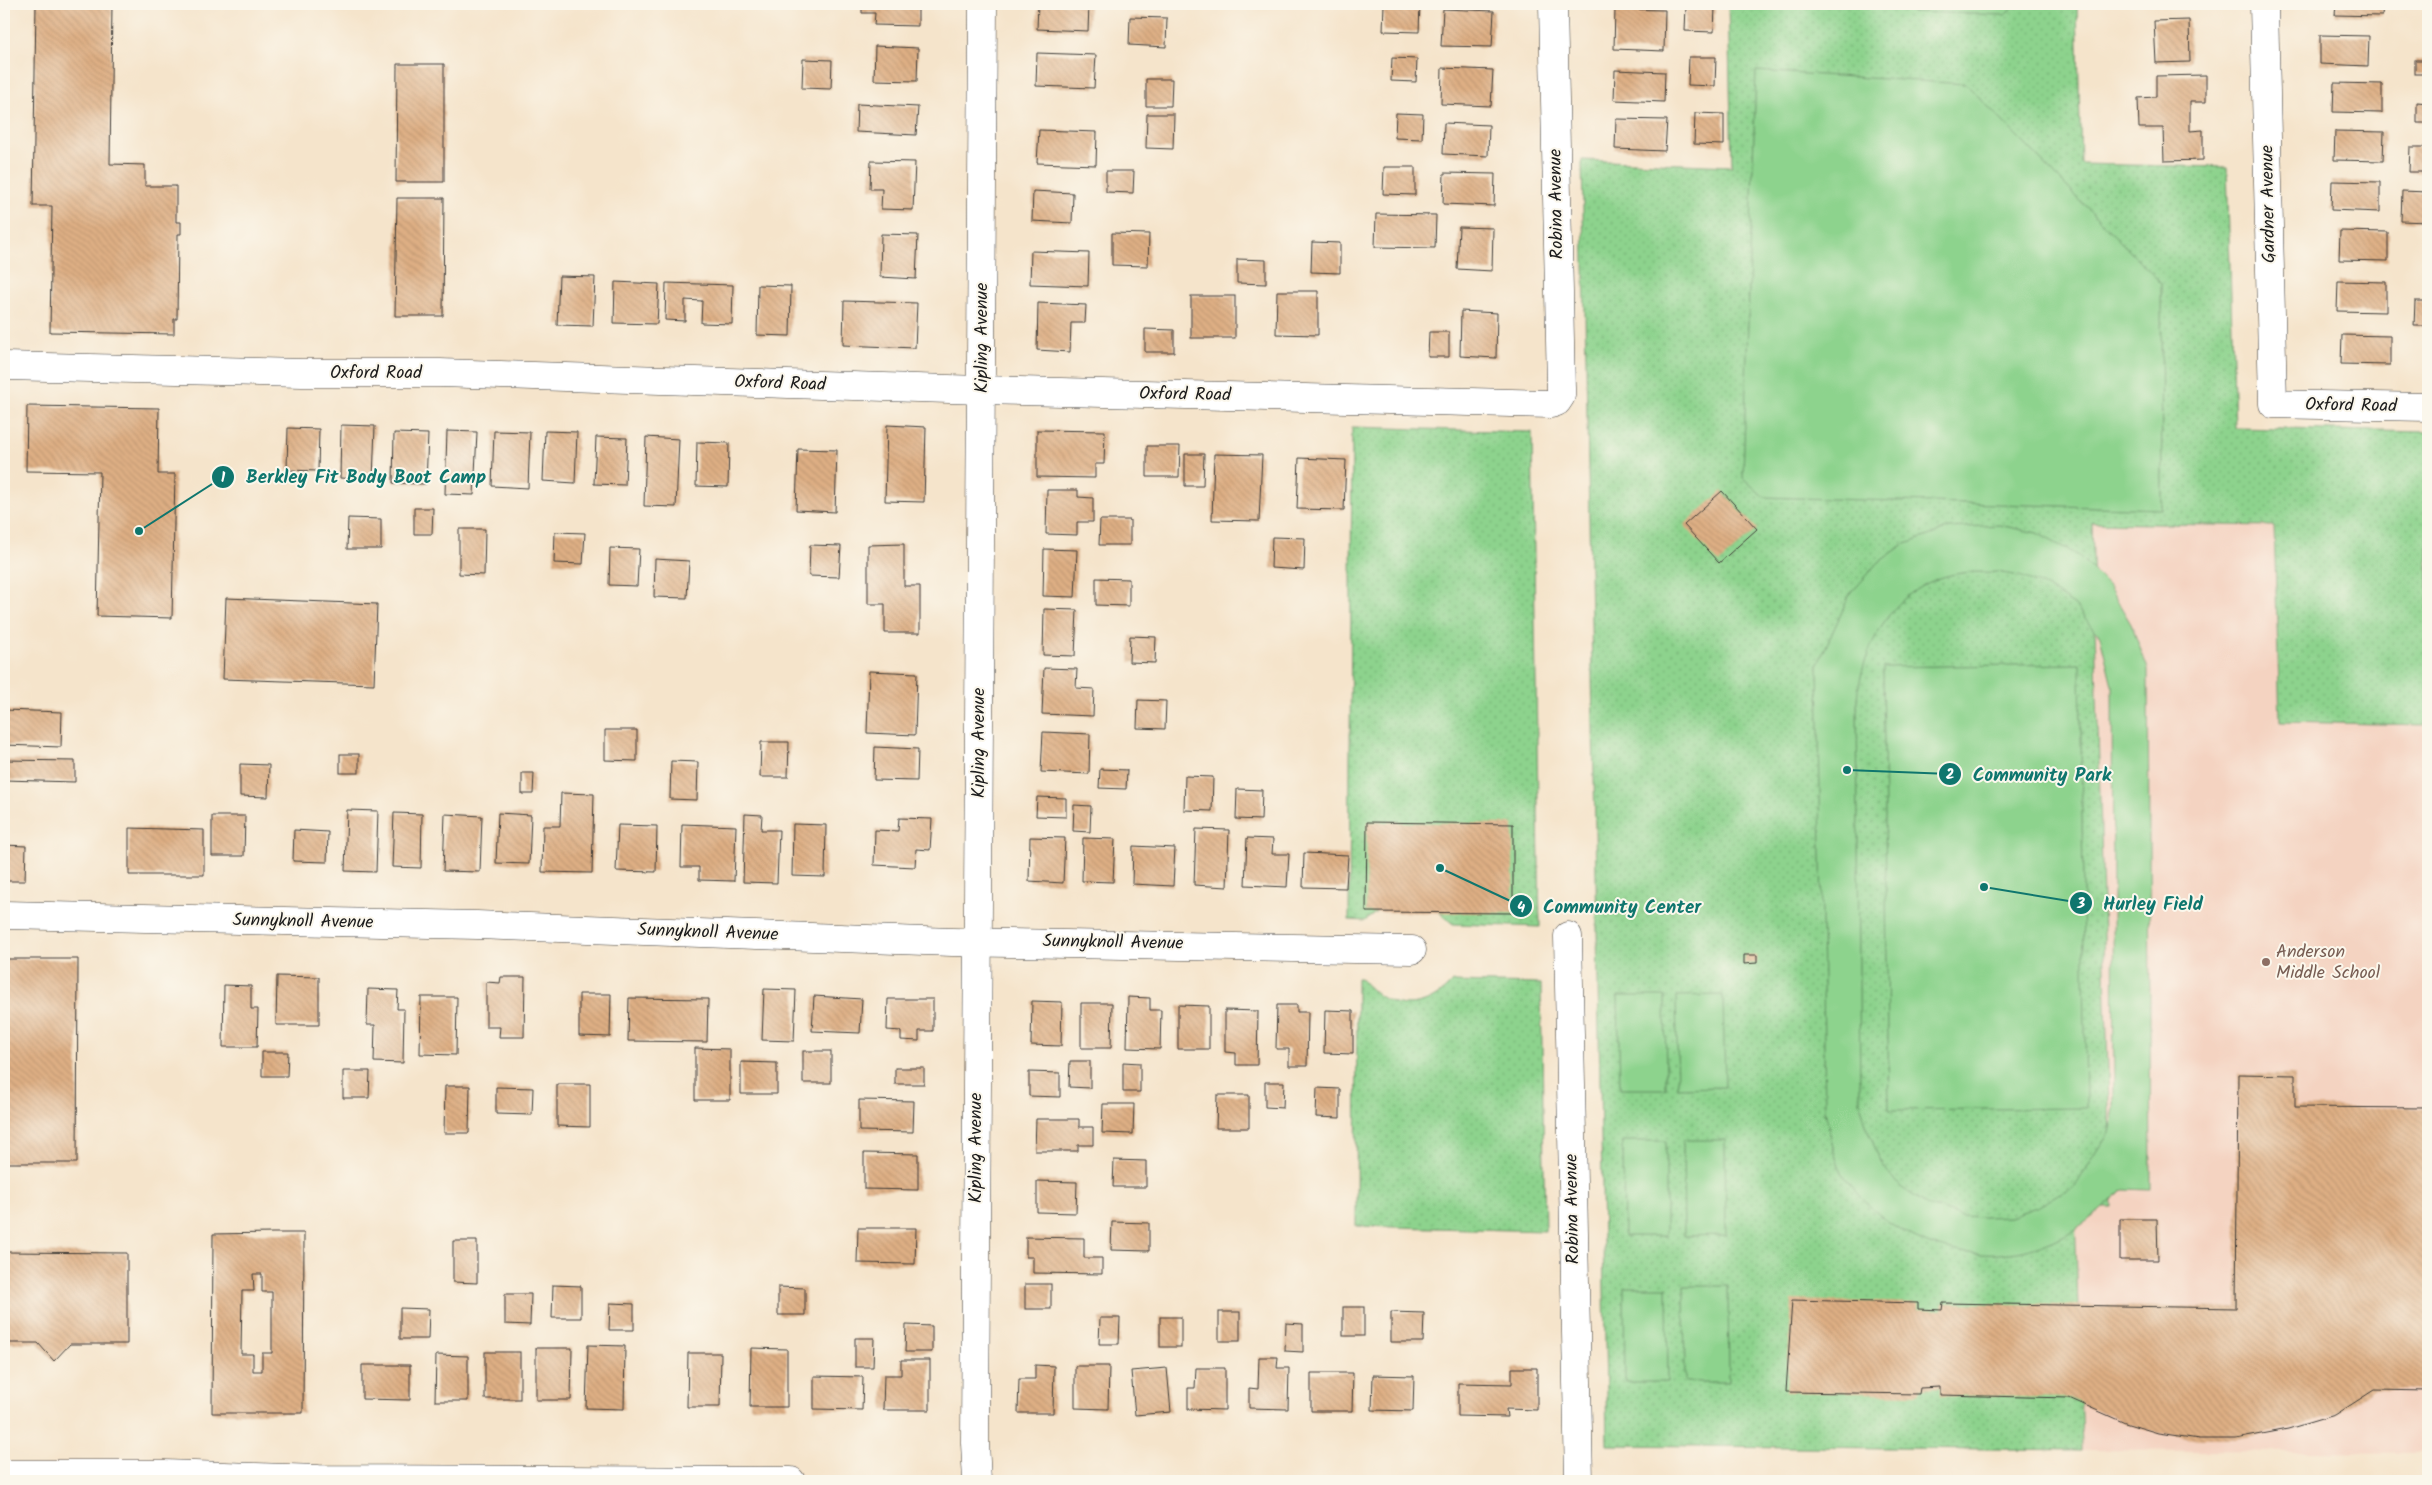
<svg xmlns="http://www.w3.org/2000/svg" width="2432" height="1485" font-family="Kalam,sans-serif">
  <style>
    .built { fill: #f4d3c1 }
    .grass { fill: url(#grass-dots); stroke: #547854 }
    .pitch { fill: #8dd38d; stroke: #547854; fill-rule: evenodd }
    .building { fill: url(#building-back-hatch); fill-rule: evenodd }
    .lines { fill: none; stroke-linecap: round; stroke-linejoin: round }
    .street-casing { stroke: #3d3a36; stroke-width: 29 }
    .secondary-casing { stroke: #3d3a36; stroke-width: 29 }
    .street { stroke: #fff; stroke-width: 28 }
    .secondary { stroke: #fff; stroke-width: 28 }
    .education-dot { fill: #8d6e63; stroke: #fbf7ec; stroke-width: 2 }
    .labels { text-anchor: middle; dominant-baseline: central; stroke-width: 4; stroke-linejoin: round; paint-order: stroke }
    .street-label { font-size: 18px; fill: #1c1c1c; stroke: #fbf7ec }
    .education-label { font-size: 18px; fill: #785e54; stroke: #fbf7ec; text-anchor: start }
    .leader { fill: none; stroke: #0f766e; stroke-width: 2 }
    .callout-dot { fill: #0f766e; stroke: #fbf7ec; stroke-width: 2 }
    .mark-label { font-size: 15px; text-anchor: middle; font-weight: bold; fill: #fff }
    .callout-label { font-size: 19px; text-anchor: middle; font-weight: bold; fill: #0f766e; stroke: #fbf7ec; stroke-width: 4; stroke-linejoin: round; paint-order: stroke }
  </style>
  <defs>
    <pattern id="grass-dots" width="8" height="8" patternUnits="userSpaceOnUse" patternTransform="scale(1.25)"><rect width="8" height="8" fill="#8dd38d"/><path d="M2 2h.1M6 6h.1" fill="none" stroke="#79b579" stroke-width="1.8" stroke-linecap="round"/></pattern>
    <pattern id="building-back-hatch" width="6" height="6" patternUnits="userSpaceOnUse" patternTransform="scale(1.25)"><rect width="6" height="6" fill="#deaf84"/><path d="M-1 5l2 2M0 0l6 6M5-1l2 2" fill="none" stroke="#be9671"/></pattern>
  </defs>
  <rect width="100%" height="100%" fill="#fbf7ec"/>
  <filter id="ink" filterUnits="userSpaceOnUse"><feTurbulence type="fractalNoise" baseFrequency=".02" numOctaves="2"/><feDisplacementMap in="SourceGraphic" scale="10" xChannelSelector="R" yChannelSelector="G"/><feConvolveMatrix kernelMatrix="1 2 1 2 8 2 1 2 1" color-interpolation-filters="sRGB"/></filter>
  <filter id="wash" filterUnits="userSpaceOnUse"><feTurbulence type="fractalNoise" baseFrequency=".0096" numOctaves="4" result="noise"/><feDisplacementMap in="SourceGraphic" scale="20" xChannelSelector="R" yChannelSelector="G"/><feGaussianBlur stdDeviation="1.12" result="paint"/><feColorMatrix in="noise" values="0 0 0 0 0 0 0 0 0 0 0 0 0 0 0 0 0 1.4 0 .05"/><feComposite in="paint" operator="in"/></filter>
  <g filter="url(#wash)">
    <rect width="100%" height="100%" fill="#f5e4cb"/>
    <!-- built -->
    <path class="built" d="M2091,523l183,3 6,196 148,3v728l-346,-3 -7,-242h37z"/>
    <!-- grass -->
    <g class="grass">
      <path d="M1728,4h349l4,160 146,3 8,261 193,4v293l-148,-3 -6,-196 -182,-3 20,685h-37l7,242 -475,-5 -25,-1285 150,6z"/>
      <path d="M1352,427l180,5 8,495 -87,-3 -20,-17 -48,-2 -20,16 -16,-1z"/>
      <path d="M1357,978h3c27,33 63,37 92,4l89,2 4,247 -189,-5z"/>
    </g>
    <!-- pitch -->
    <g class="pitch">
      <path d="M1890,4h126l-11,11 -91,-3z"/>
      <path d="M1756,71l210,13 195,199 1,226 -398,-12 -21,-19z"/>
      <path d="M1999,525l38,8 42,23 29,29 23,39 17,45 3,521 -28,-1c-23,24 -48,44 -80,56 -66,24 -144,0 -187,-54 -5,-6 -11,-12 -14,-18 -8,-14 -13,-46 -17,-62l-7,-447 32,-70 29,-32 24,-17 47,-17zM1997,572l23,4 26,11 29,19 25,30 12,49 2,423 -5,25 -33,52 -37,21 -28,10 -28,1 -23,-1 -31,-10 -30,-20 -16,-20 -16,-37 -7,-28 -3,-403c8,-59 40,-117 105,-125 11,-2 24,0 35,-1z"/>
      <path d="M2080,664l6,444 -197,2 -6,-443z"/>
      <path d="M1723,995l2,92 -47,1 -2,-92z"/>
      <path d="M1618,996h47l1,93h-46z"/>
      <path d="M1683,1140h42l1,95 -42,1z"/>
      <path d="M1623,1141h43v95h-42z"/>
      <path d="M1728,1286l1,96h-44l-1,-96z"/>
      <path d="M1624,1287h43l1,95h-43z"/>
    </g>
    <g id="blocks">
      <!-- building -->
      <g class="building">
        <path d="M36,4h76l-2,160 35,1v21h31v36h5v12h-3l-1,85h-3v15l-124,-2 2,-126h-19z"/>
        <path d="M862,4h56v22l-44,-1 1,-12h-13z"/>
        <path d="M1038,4h51l-1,27 -51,-2z"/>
        <path d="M1384,4h36l-1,28 -36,-1z"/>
        <path d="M2336,4h47l-1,12 -47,-1z"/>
        <path d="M1686,6l29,1 -1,25 -29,-1z"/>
        <path d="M1443,9l51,2 -2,36 -51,-1z"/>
        <path d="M1615,9l50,1 -1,41 -50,-2z"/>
        <path d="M1130,17l37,1 -1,29 -37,-2z"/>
        <path d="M2189,20l1,42 -34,1 -2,-42z"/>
        <path d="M2320,35l49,1 -1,30 -48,-2z"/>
        <path d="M875,46l43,2 -1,33 -43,-1z"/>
        <path d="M1037,53l59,2 -2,33 -58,-2z"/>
        <path d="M1689,57h27l-1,29 -27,-1z"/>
        <path d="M1392,58l25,1 -1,23 -25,-1z"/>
        <path d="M803,59l29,1 -1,29 -29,-1z"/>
        <rect x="2415" y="60" width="13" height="14"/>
        <path d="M397,64h47v118h-48z"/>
        <path d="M1442,68l51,2 -2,36 -50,-2z"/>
        <path d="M1615,70l50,2 -1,30 -50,-2z"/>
        <path d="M2206,75v27h-16v29l13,-1v30l-39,1 -1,-33h-24l-1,-30 18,-1v-21z"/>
        <path d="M1146,79h26l-1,27h-25z"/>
        <path d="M2334,83l48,1v29l-49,-1z"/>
        <path d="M2417,102l11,1v20h-11z"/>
        <path d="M857,104l61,3 -2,28 -60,-3z"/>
        <path d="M1396,113l27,1 -1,25 -27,-1z"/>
        <path d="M1695,113l29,1v31l-30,-1z"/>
        <path d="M1147,114h27l-1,35 -27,-1z"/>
        <path d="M1616,119l51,1 -2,31 -50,-2z"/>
        <path d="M1444,123l45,2 -1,31 -45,-2z"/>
        <path d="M1039,130l58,2 -1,33 -59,-2z"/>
        <path d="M2335,131l49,1 -1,29 -49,-1z"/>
        <path d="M2410,147h18v25h-19z"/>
        <path d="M871,161l44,1 -2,48 -32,-1 1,-20h-12z"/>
        <path d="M1384,167h31v28l-32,-1z"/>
        <path d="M1106,171h28l-1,22 -27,-1z"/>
        <path d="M1444,173l51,1 -1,32 -51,-2z"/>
        <path d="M2332,181l48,1v30l-49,-2z"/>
        <path d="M1033,191l40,2 -1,30 -40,-2z"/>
        <path d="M2402,191l26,1v30l-27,-1z"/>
        <path d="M397,198h47l-1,118h-48z"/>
        <path d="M1376,214l60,1 -1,33 -60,-1z"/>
        <path d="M1459,227l34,1 -1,43 -35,-2z"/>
        <path d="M2340,231l48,1v29l-49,-1z"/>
        <path d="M1112,233l37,1 -1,32 -36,-1z"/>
        <path d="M881,234l37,1 -2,44 -36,-2z"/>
        <path d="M1312,242l28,1v30l-29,-1z"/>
        <path d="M1031,251l58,2 -1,33 -58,-2z"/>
        <path d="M1237,259l29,1v24l-29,-1z"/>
        <path d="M559,276l36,1 -2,49 -36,-1z"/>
        <path d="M2338,281l48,1v30l-49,-1z"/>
        <path d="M615,282l44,2 -2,40 -43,-1z"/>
        <path d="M666,283l67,2 -1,39 -31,-1 1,-22 -17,-1v21l-20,-1z"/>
        <path d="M758,285l33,1 -1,50 -33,-1z"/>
        <path d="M1277,291h41v44l-42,-1z"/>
        <rect x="1191" y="296" width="44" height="42"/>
        <path d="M844,301l73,2 -2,45 -72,-3z"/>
        <path d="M2415,301h13v25h-14z"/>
        <path d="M1038,303l48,2 -1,18h-14l-1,29 -33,-2z"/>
        <path d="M1461,311l36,2 -1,45 -36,-2z"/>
        <path d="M1145,329l29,1v22h-29z"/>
        <path d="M1429,332h20v25h-21z"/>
        <path d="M2342,335l48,1v29l-49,-1z"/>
        <path d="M27,406l132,2 -1,66h17l-3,144 -75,-2 3,-144 -74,-1z"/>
        <path d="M341,425l34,1 -2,54 -33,-2z"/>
        <path d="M887,425l39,2 -2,75 -39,-1z"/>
        <path d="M288,428l31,1 -1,42 -31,-1z"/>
        <path d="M1037,430l68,1 -1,33h-9v14l-58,-1z"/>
        <path d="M447,431l30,1 -3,63 -29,-1z"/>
        <path d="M494,431l36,1 -2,56 -36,-2z"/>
        <path d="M545,431l32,1 -2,51 -32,-2z"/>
        <path d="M394,433l34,1 -2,50 -33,-1z"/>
        <path d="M596,437l31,1 -2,47 -31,-1z"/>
        <path d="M646,437l33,2 -3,68 -32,-1z"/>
        <path d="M697,442l32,1 -1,44 -32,-1z"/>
        <path d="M1147,446h33l-1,31h-32z"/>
        <path d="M798,449l39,1 -2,62 -39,-2z"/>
        <path d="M1185,454h19l-1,32h-18z"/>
        <path d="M1214,454l48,1 -3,66 -47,-1z"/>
        <path d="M1299,458l47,2 -2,50 -47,-1z"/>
        <path d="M1047,490h31v7l15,1v24h-16v13l-31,-1z"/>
        <path d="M1722,491l35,38 -38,34 -35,-38z"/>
        <path d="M414,508h19l-1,26h-18z"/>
        <path d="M348,518l33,1v30h-34z"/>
        <path d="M1100,520h30v25h-31z"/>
        <path d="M459,529h26l-1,46 -25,-1z"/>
        <path d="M555,532l30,1 -2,31 -29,-1z"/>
        <path d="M1272,537l33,1 -1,32 -33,-2z"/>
        <path d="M904,544v42h16v47h-35v-29h-17v-59z"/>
        <path d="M810,545l31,1 -2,31 -30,-1z"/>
        <path d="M610,548l29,1 -2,37 -28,-1z"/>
        <path d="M1044,549l33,1 -2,47 -32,-1z"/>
        <path d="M655,559l34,2 -2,37 -33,-1z"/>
        <path d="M1096,578l33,1v27l-33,-1z"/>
        <path d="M226,598l151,6 -3,80 -151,-5z"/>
        <path d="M1044,609l33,1 -2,46 -32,-1z"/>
        <path d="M1130,636l26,1 -1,26 -26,-1z"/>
        <path d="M1044,668l33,1 -1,19 18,1 -1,27 -51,-2z"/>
        <path d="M869,671l48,2 -2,62 -48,-2z"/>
        <path d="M1138,700l28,1 -1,28 -28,-1z"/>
        <path d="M4,710l58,2 -1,35 -57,-2z"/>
        <path d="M605,730h32v31l-32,-1z"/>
        <path d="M1043,732l47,2 -1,40 -48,-2z"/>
        <path d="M761,742h28l-1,35h-28z"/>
        <path d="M875,747l43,2 -1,32 -43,-1z"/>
        <rect x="340" y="754" width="19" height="19"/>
        <path d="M4,760l71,1v21l-71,-2z"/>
        <path d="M671,761l27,1 -1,38 -27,-1z"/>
        <path d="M240,764l29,1 -1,32 -28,-1z"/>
        <path d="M1100,769l27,1 -1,19 -27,-1z"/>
        <path d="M522,773h12l-1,21h-11z"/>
        <path d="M1185,776l28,1 -1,34 -28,-1z"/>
        <path d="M1237,789l25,1 -1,30 -25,-1z"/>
        <path d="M561,793l33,1 -2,79 -50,-1 1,-46h17z"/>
        <path d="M1037,797l29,1v19l-30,-1z"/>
        <path d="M1074,805l17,1 -1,26 -17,-1z"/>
        <path d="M347,810l31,1 -2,61 -31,-1z"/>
        <path d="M394,813l28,1 -1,54 -29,-1z"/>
        <path d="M498,813l33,2 -2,49 -33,-1z"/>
        <path d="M445,814l37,2 -2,56 -37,-1z"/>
        <path d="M745,814l17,1 -1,15h18l-2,53 -34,-1z"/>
        <path d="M212,816h33l-1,40h-32z"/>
        <path d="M899,818l33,1 -2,31 -14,-1 -1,18 -41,-2 1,-35 23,1z"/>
        <path d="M1367,822l146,2v89l-147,-1z"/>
        <path d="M682,824l54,2 -2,55 -35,-1v-13h-18z"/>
        <path d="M793,824l33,1 -1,52 -33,-1z"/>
        <path d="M618,825l39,1 -1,46 -40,-1z"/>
        <path d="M129,828l75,2v45h-75z"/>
        <path d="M1196,829l33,1 -2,57 -33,-2z"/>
        <path d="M294,830l34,2 -1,30 -34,-1z"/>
        <path d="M1030,837l35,1 -2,45 -34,-2z"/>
        <path d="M1083,838l32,1 -2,43 -31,-1z"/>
        <path d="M1247,838l26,1 -1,15h17l-2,33 -42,-2z"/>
        <path d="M4,845l22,1 -1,35h-21z"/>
        <path d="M1133,846l42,2 -2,38 -41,-2z"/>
        <path d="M1304,853l44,2 -2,33 -43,-1z"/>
        <path d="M1744,955h13v8l-13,1z"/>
        <path d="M4,959h74l-1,204h-73z"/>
        <path d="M277,976l42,1v48h-43z"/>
        <path d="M501,977h24l-1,60h-25l1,-10h-14v-45l14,1z"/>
        <path d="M224,985l27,1v23h7l-1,38h-34z"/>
        <path d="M368,989l30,1 -1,19h7l-1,54 -29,-1 1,-37h-8z"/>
        <path d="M764,989l32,1 -2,51 -32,-1z"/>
        <path d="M579,994h32l-1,43 -31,-1z"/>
        <path d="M814,996l48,3 -2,34 -48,-2z"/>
        <path d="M421,997h36l-1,58 -36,-1z"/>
        <path d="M1128,997l22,1v12h11l-1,39 -33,-1z"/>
        <path d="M629,998l79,1 -1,43 -79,-1z"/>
        <path d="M888,999h45v32h-14v10l-18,-1v-9l-14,-1z"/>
        <path d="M1032,1001l30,1 -1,44 -30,-1z"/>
        <path d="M1081,1003h31l-1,45h-30z"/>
        <path d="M1178,1005l31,1v43h-31z"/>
        <path d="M1277,1005h20v7h11l-1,54h-18v-17h-13z"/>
        <path d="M1225,1010l33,1 -1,54h-21v-12l-11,-1z"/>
        <path d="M1325,1010l28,1v43l-29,-1z"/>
        <path d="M695,1048l35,1v51h-35z"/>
        <rect x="803" y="1051" width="28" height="32"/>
        <path d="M262,1052h26l-1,24h-25z"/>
        <path d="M1070,1061h20v27l-21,-1z"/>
        <path d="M741,1062l36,1v31h-36z"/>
        <path d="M1123,1062l17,1v29h-17z"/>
        <rect x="895" y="1068" width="29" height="16"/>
        <path d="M343,1071h27l-1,27h-26z"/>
        <path d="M1029,1072l31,1v24l-31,-1z"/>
        <path d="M2238,1074l57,1v32l133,1v283l-54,-1 -39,25 -47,14 -52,10h-37l-41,-6 -33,-10 -56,-25 -129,-3v-8l-20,1 -1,6 -133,-2 6,-92 126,3v6l24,1 1,-7 293,5z"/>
        <path d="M1265,1082h19l-1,26 -18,-1z"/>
        <path d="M557,1084h33v43l-33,-1z"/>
        <path d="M445,1086h25l-1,47h-25z"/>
        <path d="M496,1087l37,1 -1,27 -36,-1z"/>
        <path d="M1317,1088l23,1v29l-24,-1z"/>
        <path d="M1217,1095h32v33h-33z"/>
        <path d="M859,1100l55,1 -1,31 -54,-1z"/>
        <path d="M1103,1104h31l-1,30 -31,-1z"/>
        <path d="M1036,1119h43v8h14v18h-15v6h-43z"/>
        <path d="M864,1153l54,1v36l-54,-1z"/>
        <path d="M1114,1160l32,1v26h-33z"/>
        <path d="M1037,1181l40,1 -1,31 -39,-1z"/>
        <path d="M2120,1219h37l1,41h-38z"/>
        <path d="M1112,1222l37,1v28l-38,-1z"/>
        <path d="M858,1228h58l-1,36 -58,-1z"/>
        <path d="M273,1233h31l-1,180h-91l1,-179zM253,1274h9v18h10v61h-10v18h-9v-17h-12l1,-63h12z"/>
        <path d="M1026,1237l58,1v20h18v16l-69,-1v-16h-7z"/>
        <path d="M453,1241h24v42l-24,-1z"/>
        <path d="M4,1252l123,1v91h-57l-16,17 -16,-18h-34z"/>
        <rect x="1025" y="1284" width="26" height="25"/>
        <path d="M553,1285l28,1v32h-29z"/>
        <path d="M778,1287l27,1v27h-27z"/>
        <path d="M505,1294h26l-1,31 -25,-1z"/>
        <path d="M610,1303l24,1v26h-25z"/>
        <rect x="1343" y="1307" width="21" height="29"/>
        <path d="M400,1308l29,1 -1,30h-28z"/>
        <rect x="1219" y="1312" width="21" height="29"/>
        <path d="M1391,1312l33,1 -1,29h-32z"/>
        <rect x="1160" y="1317" width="21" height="30"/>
        <path d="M1100,1318h20l-1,26h-20z"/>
        <path d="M1286,1323l17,1v28l-18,-1z"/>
        <path d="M906,1325l26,1v26h-27z"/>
        <path d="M855,1338h19l-1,29h-18z"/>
        <path d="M588,1345l37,1 -1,63 -38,-1z"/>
        <path d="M536,1348h36l-1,52h-35z"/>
        <path d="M751,1348l36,1v58h-37z"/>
        <rect x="485" y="1352" width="35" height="47"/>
        <path d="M688,1353h33l-1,54h-33z"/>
        <path d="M436,1355l32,1v45h-33z"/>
        <path d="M1259,1357h19l-1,11h12l-1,41 -39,-1v-20l9,1z"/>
        <path d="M901,1360h29v50h-47l1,-35h17z"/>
        <path d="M362,1365h48v35l-48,-1z"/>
        <path d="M1035,1365l19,1 -1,47h-35l1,-34h16z"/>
        <path d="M1075,1366h34l-1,43 -33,-1z"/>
        <path d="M1167,1368l4,44 -36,3 -4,-44z"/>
        <path d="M1196,1368h29v42l-37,-1v-21h7z"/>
        <path d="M1512,1368h25v42l-31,-1 1,8 -49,-1v-33l54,1z"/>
        <path d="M1311,1373h42l-1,38h-41z"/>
        <path d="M1373,1375l41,1 -1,35 -41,-1z"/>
        <path d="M814,1376l49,1 -1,33 -48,-1z"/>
      </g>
    </g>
  </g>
  <g filter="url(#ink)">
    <use href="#blocks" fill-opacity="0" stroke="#3d3a36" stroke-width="1"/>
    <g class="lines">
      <!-- street casing -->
      <g class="street-casing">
        <g id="street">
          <path d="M2264,4l9,400 155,3"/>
          <path d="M4,366l298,7h138l541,17 570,14 6,-2 4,-6v-8l-8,-384"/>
          <path d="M4,915l473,10 475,17 460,8"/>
          <path d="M1568,936l11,545"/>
          <path d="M977,1481l-2,-38 8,-1439"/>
        </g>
      </g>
      <!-- secondary casing -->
      <g class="secondary-casing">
        <path id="secondary" d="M4,1474h160l155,5 472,2"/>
      </g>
      <!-- street -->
      <use href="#street" class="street"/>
      <!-- secondary -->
      <use href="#secondary" class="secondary"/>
    </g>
  </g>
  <!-- markers -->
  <circle class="education-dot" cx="2266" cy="962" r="5"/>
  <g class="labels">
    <!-- street labels -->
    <g class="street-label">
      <text transform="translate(1557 204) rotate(-91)">Robina Avenue</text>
      <text transform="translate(2269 204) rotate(-91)">Gardner Avenue</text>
      <text transform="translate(982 338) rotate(-90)">Kipling Avenue</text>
      <text x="376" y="373">Oxford Road</text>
      <text transform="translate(780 384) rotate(2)">Oxford Road</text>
      <text transform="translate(1185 395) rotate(1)">Oxford Road</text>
      <text transform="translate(2351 406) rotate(1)">Oxford Road</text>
      <text transform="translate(979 743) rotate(-90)">Kipling Avenue</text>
      <text transform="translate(303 922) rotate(1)">Sunnyknoll Avenue</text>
      <text transform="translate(708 933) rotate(2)">Sunnyknoll Avenue</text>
      <text transform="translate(1113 943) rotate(1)">Sunnyknoll Avenue</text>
      <text transform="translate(976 1148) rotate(-90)">Kipling Avenue</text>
      <text transform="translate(1573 1209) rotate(-91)">Robina Avenue</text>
    </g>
    <!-- education labels -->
    <g class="education-label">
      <text x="2276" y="952">Anderson<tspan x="2276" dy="21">Middle School</tspan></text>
    </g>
  </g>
  <!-- callouts -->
  <path class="leader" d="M139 531L223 477M1847 770L1950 774M1984 887L2081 903M1440 868L1521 906"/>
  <g class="callout-dot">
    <circle cx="139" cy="531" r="5"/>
    <circle cx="1847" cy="770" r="5"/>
    <circle cx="1984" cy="887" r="5"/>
    <circle cx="1440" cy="868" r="5"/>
    <circle cx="223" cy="477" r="12"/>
    <circle cx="1950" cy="774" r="12"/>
    <circle cx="2081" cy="903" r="12"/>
    <circle cx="1521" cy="906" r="12"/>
  </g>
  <g class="mark-label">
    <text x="223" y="482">1</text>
    <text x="1950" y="779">2</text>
    <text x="2081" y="908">3</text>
    <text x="1521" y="912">4</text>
  </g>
  <g class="callout-label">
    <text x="366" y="483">Berkley Fit Body Boot Camp</text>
    <text x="2042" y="781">Community Park</text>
    <text x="2153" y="910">Hurley Field</text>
    <text x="1622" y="913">Community Center</text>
  </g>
  <!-- margin -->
  <rect width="2432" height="1485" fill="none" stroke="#fbf7ec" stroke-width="20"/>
</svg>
